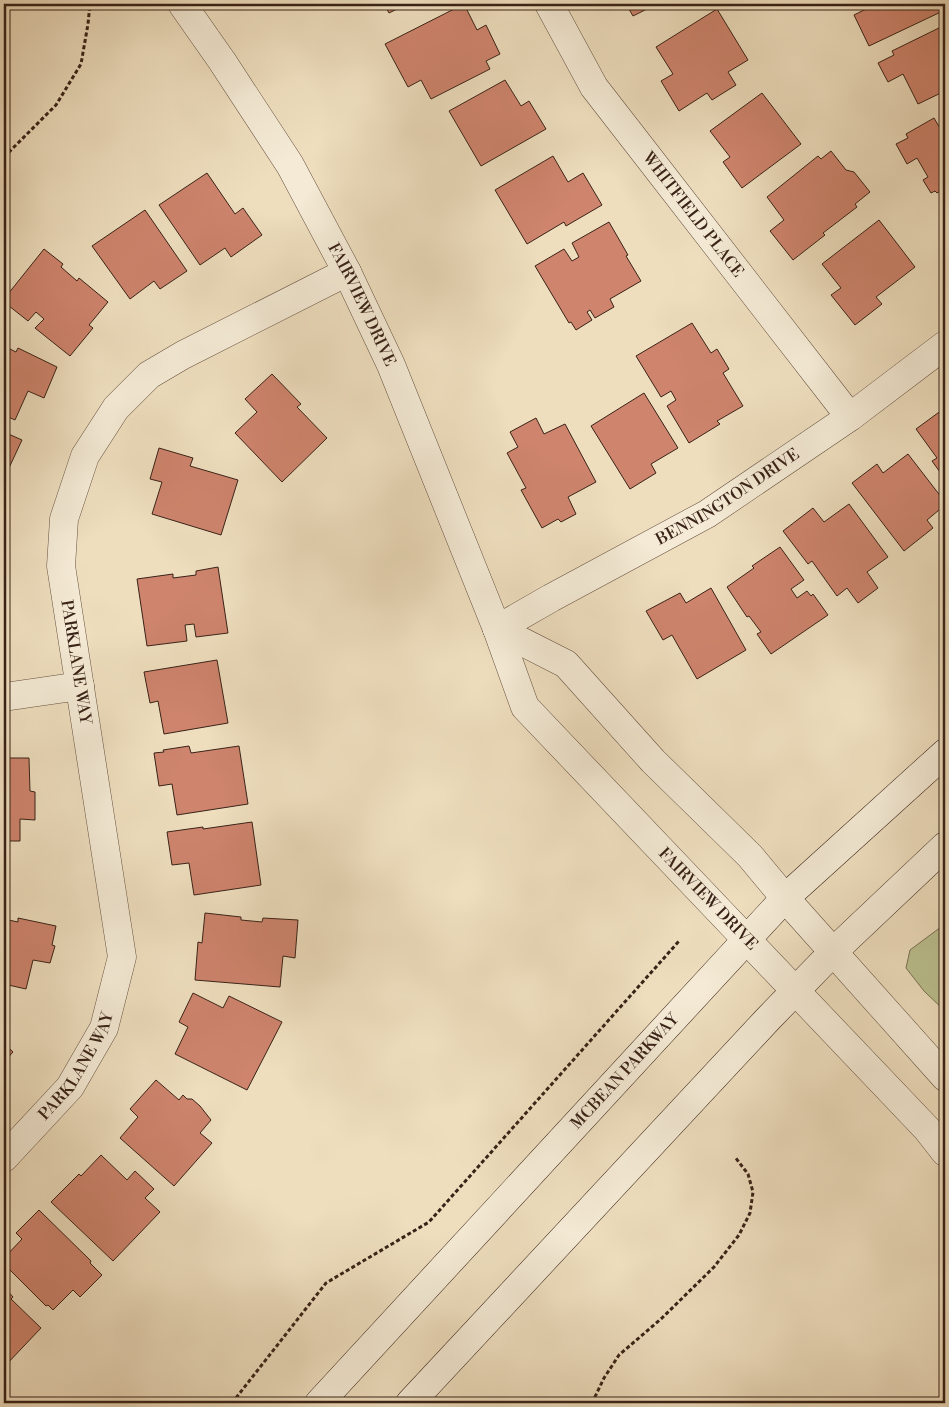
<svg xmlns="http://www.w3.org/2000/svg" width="949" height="1407" font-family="'Libre Bodoni',serif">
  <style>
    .green { fill: #bbc08f; stroke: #7a7153 }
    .building { fill: #ce846d; stroke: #392217 }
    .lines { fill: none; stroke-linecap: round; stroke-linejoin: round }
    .minor-casing { stroke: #665141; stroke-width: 29 }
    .tertiary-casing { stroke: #665141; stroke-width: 29 }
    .secondary-casing { stroke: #392217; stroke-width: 29 }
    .path { stroke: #392217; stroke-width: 3; stroke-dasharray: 4 2.5; stroke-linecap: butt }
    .minor { stroke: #f4ead5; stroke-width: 28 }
    .tertiary { stroke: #f4ead5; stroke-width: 28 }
    .secondary { stroke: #f4ead5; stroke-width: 28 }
    .labels { text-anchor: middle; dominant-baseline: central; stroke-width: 4; stroke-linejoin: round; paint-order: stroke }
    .street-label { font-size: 16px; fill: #392217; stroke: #f4ead5 }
  </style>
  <rect width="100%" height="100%" fill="#eedebe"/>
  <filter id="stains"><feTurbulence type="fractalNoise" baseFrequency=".004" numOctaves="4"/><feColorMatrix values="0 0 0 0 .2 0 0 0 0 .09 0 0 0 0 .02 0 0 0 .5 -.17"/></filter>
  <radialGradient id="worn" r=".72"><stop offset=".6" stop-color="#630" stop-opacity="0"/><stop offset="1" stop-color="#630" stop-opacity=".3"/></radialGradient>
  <!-- green -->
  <path class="green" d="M945,924v87l-21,-20 -18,-23 4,-18z"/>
  <!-- building -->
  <g class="building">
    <path d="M384,4h23l-18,9z"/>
    <path d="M464,4l13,26 9,-5 14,29 -14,7 4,8 -59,30 -10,-19 -13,7 -23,-43z"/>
    <path d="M626,4h31l-24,12z"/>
    <path d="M863,4h82v6l-76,36 -15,-31 12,-6z"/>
    <path d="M717,9l31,51 -20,12 8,13 -24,15 -5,-7 -28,18 -18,-30 12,-7 -17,-27z"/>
    <path d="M945,25v66l-27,13 -15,-30 -15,8 -10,-19 16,-8 -2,-4z"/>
    <path d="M505,80l16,26 8,-5 17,28 -65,37 -32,-55z"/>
    <path d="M762,93l39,51 -59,44 -19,-26 7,-5 -20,-26z"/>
    <path d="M934,118l7,12 4,-2v60l-8,5 -2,-2 -4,2 -8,-13 5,-3 -11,-19 -10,6 -11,-20 12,-6 -2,-4z"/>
    <path d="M831,151l15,19 8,2 16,20 -15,12 2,3 -34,26 2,2 -32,25 -23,-29 14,-11 -17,-23 51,-41 3,3z"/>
    <path d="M553,156l15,26 15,-9 19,32 -36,21 -2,-4 -37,22 -32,-54z"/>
    <path d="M207,173l28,41 8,-6 19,27 -31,22 -6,-9 -25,17 -41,-60z"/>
    <path d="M145,210l42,61 -27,18 -6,-8 -24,18 -38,-53z"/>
    <path d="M879,220l36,47 -39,30 6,7 -27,21 -24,-30 10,-7 -19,-24z"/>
    <path d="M609,222l19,33 -2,1 15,25 -31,18 4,8 -19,11 -5,-8 -3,2 5,8 -16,10 -5,-8 -2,1 -34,-57 29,-17 8,12 7,-4 -7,-14z"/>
    <path d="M44,249l19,15 -2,3 16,14 2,-3 29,24 -19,23 4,3 -23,28 -35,-28 9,-9 -8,-7 -8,9 -24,-19v-3z"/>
    <path d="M692,323l19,30 6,-4 12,20 -6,4 20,33 -26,15 3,3 -31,19 -22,-37 9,-6 -5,-9 -10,6 -25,-41z"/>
    <path d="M4,346l12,6 2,-4 39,19 -13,31 -16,-7 -13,29 -11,-5z"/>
    <path d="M272,374l29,30 -4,3 30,31 -45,44 -47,-49 22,-21 -12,-13z"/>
    <path d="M644,393l34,55 -27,16 5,9 -26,16 -39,-63z"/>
    <path d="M942,410l3,4v65l-13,-18 5,-3 -21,-29z"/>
    <path d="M536,418l8,16 21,-10 31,58 -28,15 8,17 -15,8 -3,-3 -16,9 -21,-38 5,-2 -19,-35 11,-6 -8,-15z"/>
    <path d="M4,432l18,8 -14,30 -4,-2z"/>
    <path d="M159,448l34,10 -3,8 48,14 -17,55 -69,-21 10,-32 -12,-3z"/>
    <path d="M908,454l37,48v3l-18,15 6,8 -29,23 -52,-68 25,-19 6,9z"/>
    <path d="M849,504l39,53 -21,15 11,16 -20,15 -11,-15 -10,8 -25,-35 -4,3 -25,-33 30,-23 11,14z"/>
    <path d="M780,547l24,33 -13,9 6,9 10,-7 4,5 2,-2 15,21 -57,39 -14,-20 4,-2 -12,-16 -2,1 -20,-30 27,-19 -2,-2z"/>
    <path d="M218,567l10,66 -32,4 -2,-13 -9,1 2,16 -40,5 -10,-67 36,-5v4l23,-3v-4z"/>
    <path d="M711,588l35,62 -49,29 -25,-44 -9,5 -17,-29 34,-18 6,10z"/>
    <path d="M217,660l11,63 -64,11 -6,-33 -8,2 -6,-31z"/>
    <path d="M189,746l2,7 48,-7 9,58 -71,11 -5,-31 -13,2 -5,-33 10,-1 -1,-2z"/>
    <path d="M4,758h25l1,33 5,1v28l-15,-1v22h-16z"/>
    <path d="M252,822l9,63 -67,10 -5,-32 -17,2 -5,-33 36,-5v2z"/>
    <path d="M205,913l36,4v3l21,2 1,-4 35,2 -3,38 -12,-2 -3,31 -85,-7 3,-38 4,1z"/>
    <path d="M18,918l38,8 -4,19 3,1 -5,17 -17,-3 -7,29 -22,-5v-65l14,3z"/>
    <path d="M193,993l30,15 6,-12 53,26 -35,68 -72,-36 13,-27 -9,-5z"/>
    <path d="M4,1043l9,9 -9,10z"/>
    <path d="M156,1080l23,20 4,-5 4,4h5l8,7 11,14 -11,13 12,10 -38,43 -54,-48 18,-21 -8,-8z"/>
    <path d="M101,1155l26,25 8,-9 19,18 -9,9 15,14 -47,49 -62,-59 28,-28 2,2z"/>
    <path d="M39,1210l52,51 -1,2 12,12 -22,22 -7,-7 -20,20 -5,-5 -2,1 -42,-42v-6l18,-19 -6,-6z"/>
    <path d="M4,1287l9,10 -2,2 30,29 -37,39z"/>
  </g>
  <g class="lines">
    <!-- minor casing -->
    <g class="minor-casing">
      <g id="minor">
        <path id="s1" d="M549,4l45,83 256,330"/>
        <path id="s2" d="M497,629l54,-31 156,-84 143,-97 95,-72"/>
        <path d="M4,697l76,-11"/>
        <path d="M785,898l160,179"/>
        <path d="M747,940l180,189 18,23"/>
        <path id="s3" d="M4,1158l66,-71 34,-59 18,-71 -61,-391 3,-47 21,-63 31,-48 33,-33 34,-20 164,-83"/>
      </g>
    </g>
    <!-- tertiary casing -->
    <g class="tertiary-casing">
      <g id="tertiary">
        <path id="s4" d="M182,4l40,57 68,104 57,107 44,93 106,264 28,78 222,233"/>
        <path d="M497,629l69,35 87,97 97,95 35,42"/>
      </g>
    </g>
    <!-- secondary casing -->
    <g class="secondary-casing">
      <g id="secondary">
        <path id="s5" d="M319,1403l466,-505 160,-145"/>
        <path d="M410,1403l357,-383 67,-69 111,-105"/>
      </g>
    </g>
    <!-- path -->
    <g class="path">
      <path d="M4,157l52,-52 25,-41 7,-40 2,-20"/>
      <path d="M232,1403l94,-120 103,-61 251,-282"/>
      <path d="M592,1403l12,-25 15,-23 43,-37 52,-51 25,-32 11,-22 3,-21 -5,-18 -13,-17"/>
    </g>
    <!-- minor -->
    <use href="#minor" class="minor"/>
    <!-- tertiary -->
    <use href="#tertiary" class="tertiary"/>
    <!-- secondary -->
    <use href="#secondary" class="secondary"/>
  </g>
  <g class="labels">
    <!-- street labels -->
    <g class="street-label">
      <text stroke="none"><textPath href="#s1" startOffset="256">WHITFIELD PLACE</textPath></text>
      <text stroke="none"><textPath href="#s4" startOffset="351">FAIRVIEW DRIVE</textPath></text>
      <text stroke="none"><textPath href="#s2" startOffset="266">BENNINGTON DRIVE</textPath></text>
      <text transform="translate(76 662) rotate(81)">PARKLANE WAY</text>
      <text transform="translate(708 899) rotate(46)">FAIRVIEW DRIVE</text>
      <text stroke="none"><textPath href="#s3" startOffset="118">PARKLANE WAY</textPath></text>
      <text stroke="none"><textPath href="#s5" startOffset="451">MCBEAN PARKWAY</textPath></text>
    </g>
  </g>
  <!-- margin -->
  <rect width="949" height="1407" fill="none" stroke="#eedebe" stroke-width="20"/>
  <rect x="5" y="5" width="939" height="1397" fill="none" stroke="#392217" stroke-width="2.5"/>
  <rect x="10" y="10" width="929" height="1387" fill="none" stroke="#392217"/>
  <rect width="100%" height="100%" filter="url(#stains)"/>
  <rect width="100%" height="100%" fill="url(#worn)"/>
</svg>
